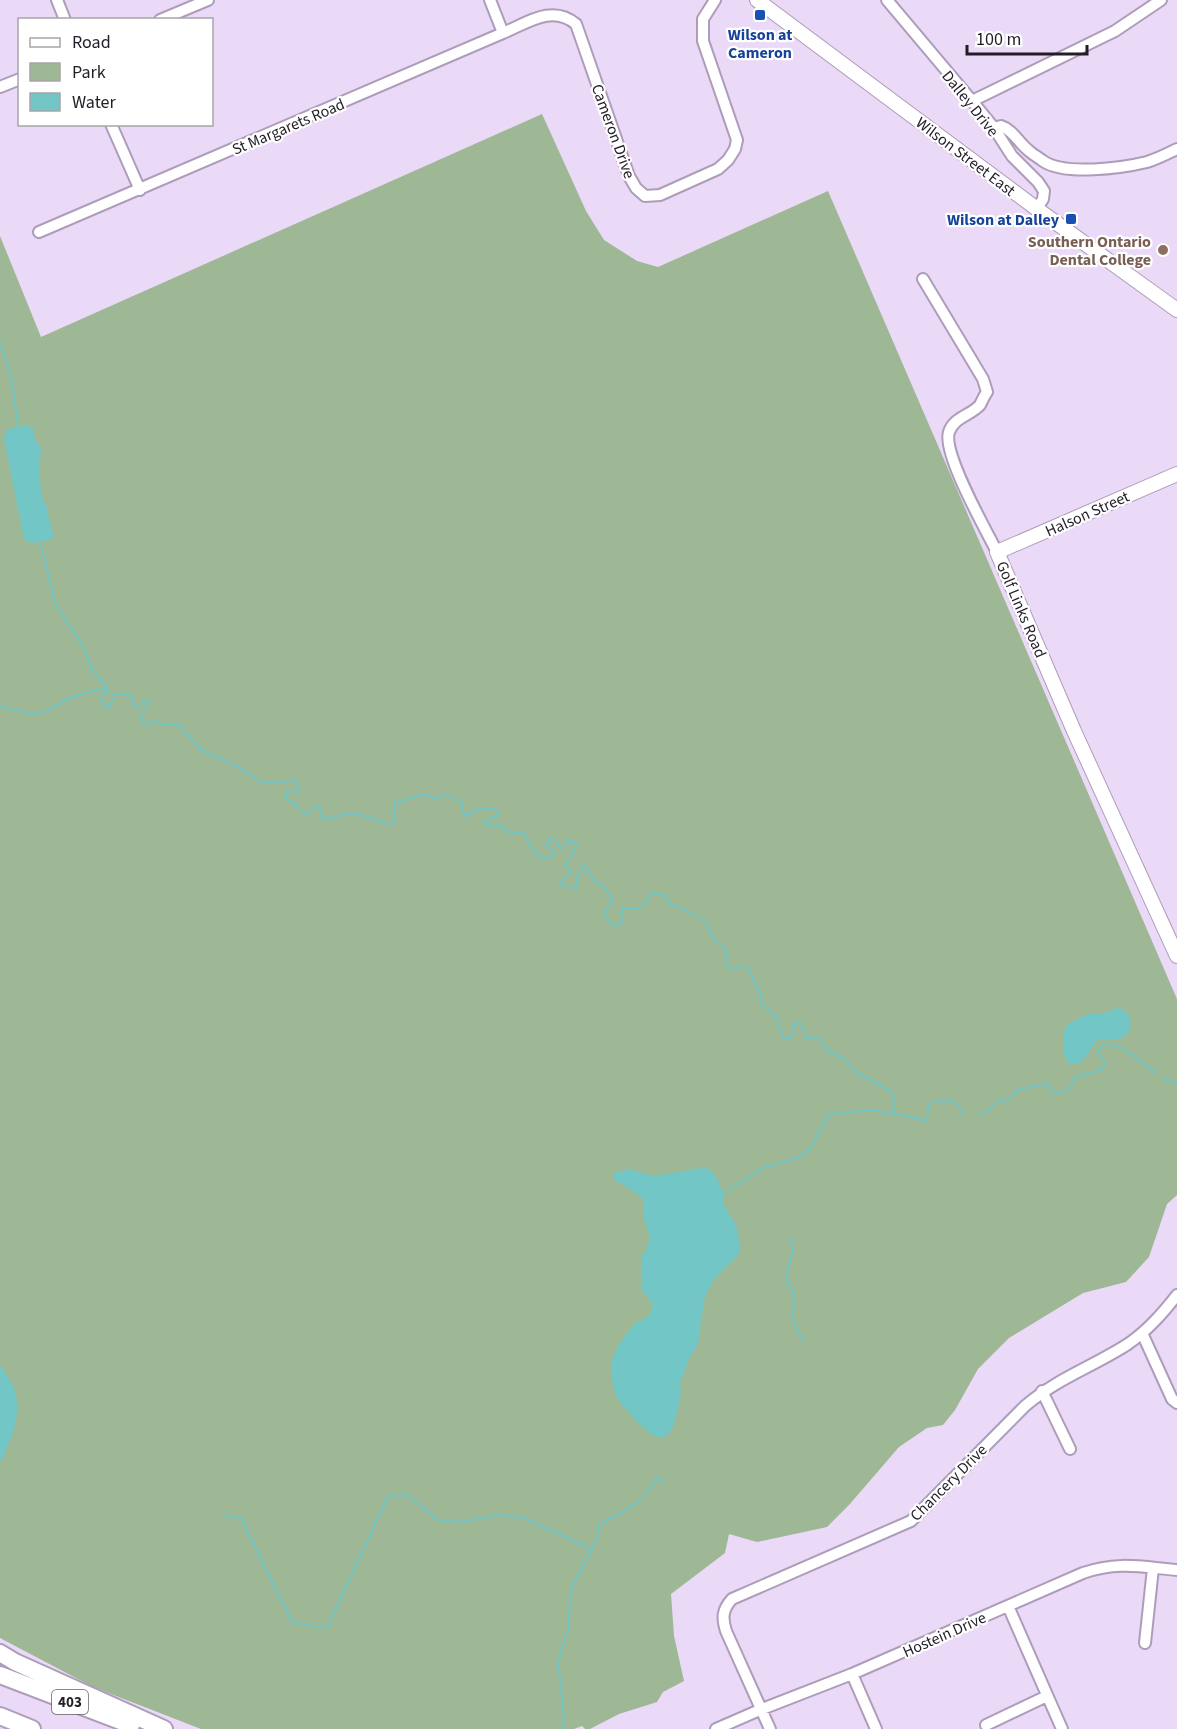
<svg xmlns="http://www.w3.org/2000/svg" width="1177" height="1729" font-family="'Source Sans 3',sans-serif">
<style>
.green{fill:#9eb795}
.water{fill:#72c6c6}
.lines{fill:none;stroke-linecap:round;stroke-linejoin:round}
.stream{stroke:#72c6c6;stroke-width:2}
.minor-casing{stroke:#ad9dba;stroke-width:14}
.major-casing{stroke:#ad9dba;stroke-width:16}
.highway-casing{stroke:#ad9dba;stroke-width:20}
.minor{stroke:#fff;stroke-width:10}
.major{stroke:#fff;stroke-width:14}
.highway{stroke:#fff;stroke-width:16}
.transit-dot{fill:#1a4fb4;stroke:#fff;stroke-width:2}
.education-dot{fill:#8d6e63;stroke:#fff;stroke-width:2}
.labels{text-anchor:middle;stroke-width:4.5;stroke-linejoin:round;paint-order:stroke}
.shield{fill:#fff;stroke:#656168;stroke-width:1.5}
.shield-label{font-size:15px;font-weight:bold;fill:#231d27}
.transit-label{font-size:16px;font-weight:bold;fill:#164399;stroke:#fff}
.street-label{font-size:16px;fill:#231d27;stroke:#fff}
.education-label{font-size:16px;font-weight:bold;fill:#785e54;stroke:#fff;text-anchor:end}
</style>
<rect width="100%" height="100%" fill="#ead9f7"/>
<!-- green -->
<path class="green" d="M542,114L586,211L604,240L637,261L658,267L828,191L1177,999V1195L1167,1204L1149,1257L1126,1282L1083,1293L1009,1338L978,1369L955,1410L943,1425L927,1428L899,1447L849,1505L827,1527L757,1542L729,1534L725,1553L671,1594L674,1636L684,1681L663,1692L657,1702L619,1714L590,1729H585L582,1726L574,1729H201L93,1687L0,1638V236L41,337Z"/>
<!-- water -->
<path class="water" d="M26,425L33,429L36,442L41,447L39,476L42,497L46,505L54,539L31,543L24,539L4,439L8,429Z
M1116,1008L1124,1010C1132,1017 1132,1026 1127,1035L1119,1039L1098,1040C1088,1049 1085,1069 1068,1063L1063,1051L1064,1032L1068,1024L1088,1014H1103Z
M702,1168L709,1169L716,1176L723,1193V1203L737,1227L740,1247L739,1254L713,1280L704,1299L698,1344L690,1357L680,1383L681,1391L679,1405L673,1427L667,1436C662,1437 658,1438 653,1435C646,1432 621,1405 617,1398C613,1390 610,1371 612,1362C614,1348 628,1332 636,1322C647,1320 651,1314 653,1304L641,1289L642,1255L647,1249L650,1237L643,1215V1199L627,1187L615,1181L613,1173L629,1169L654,1176Z
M0,1365C4,1372 10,1379 13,1386C24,1413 11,1439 0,1463Z"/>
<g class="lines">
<!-- stream -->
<path class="stream" d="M0,343L11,374L18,426
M40,542L56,605L84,648L91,668L107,687
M107,687L109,691L100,697L106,708H109L115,694H129L132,697V707H138L144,701L148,700L149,704L140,716L144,723L149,724L157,721L164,725L179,724L200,749L242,769L262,783H278L295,780L299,785V792L287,791L285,795L287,799L292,801L305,815L317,805L320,809V817L322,819L354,813L390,824L395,821V803L423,794L438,799L446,794L462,803L464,816L482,808L497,810L498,815L485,821V824L490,826L499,825L503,827L504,831L524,833L531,847L541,859L555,855V852L546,845L549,838H553L560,848L565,847L567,840L575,843L576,847L565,866L571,870L570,873L559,883L563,886L576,888L577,878L582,868L586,866L594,881L603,885L613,899L604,913L611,924H621L623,908L635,909L645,905L649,896L653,893L667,896L668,904L680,907L706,922L714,940L727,950V967L731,969L744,966L748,968L761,995V1003L777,1018L781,1034L785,1039L791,1038L794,1025L800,1022L807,1038L820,1039L827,1050L846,1060L854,1071L892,1092L895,1103L893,1113L927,1121L928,1105C933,1101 947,1099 954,1102C958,1104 961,1111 964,1115
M0,706L31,714L46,711L74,696L107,687
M1163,1078L1177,1084
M979,1114L987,1112L998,1101L1010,1099L1019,1089L1049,1084L1052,1093C1066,1092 1071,1091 1075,1077L1101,1070L1105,1062L1098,1051L1103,1044C1123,1043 1141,1062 1156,1073
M723,1193L765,1167L801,1157L811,1147L829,1114L874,1110L892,1114
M790,1236C797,1252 787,1262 787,1277C787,1286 792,1288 794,1295C795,1300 793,1308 793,1314C792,1323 798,1332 803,1340
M223,1515L241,1518L292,1622L327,1628L388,1496L407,1495L438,1520L461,1522L498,1515L522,1517L592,1549
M563,1729L564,1715L558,1663L568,1628L571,1589L592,1549L599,1534V1524C627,1510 640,1505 658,1477L663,1484"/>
<!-- minor casing -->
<g class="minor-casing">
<path id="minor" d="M57,0L65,20
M887,0L972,101L994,128L1012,156L1038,182L1044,191L1043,199L1037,209
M160,20L208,0
M503,33C527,23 552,4 576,24L629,176L636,188L645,196L660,195L718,169L728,160L735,149L737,140L703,41V19L715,0
M0,87L20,79
M972,101L1115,31L1161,0
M111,124L140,190
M994,128L1001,126C1013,130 1018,142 1028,150C1032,154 1038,157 1043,161C1065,176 1122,168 1147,162C1157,159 1167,154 1177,149
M39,232L503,33L490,0
M923,279L983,379L987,392C984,396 982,401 980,405C970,416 954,417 949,432C942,453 986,530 997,552
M1142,1333L1172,1399L1177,1403
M1042,1391L1070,1449
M1008,1606L1062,1729
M1145,1643L1153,1568
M852,1674L876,1729
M986,1725L1047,1696
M716,1729L762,1709L852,1674L1083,1573C1118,1561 1141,1567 1177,1570
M770,1729L726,1631C722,1618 722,1610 732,1599L911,1521L1025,1406C1056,1379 1094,1366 1128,1344C1148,1330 1162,1314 1177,1295"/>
</g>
<!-- major casing -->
<g class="major-casing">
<path id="major" d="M757,0L1037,209L1177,310
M1177,474L997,552L1074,731L1177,956"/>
</g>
<!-- highway casing -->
<g class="highway-casing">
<path id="highway" d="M0,1653L15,1662L164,1729
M0,1675L131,1725
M0,1716L32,1729"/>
</g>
<!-- minor -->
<use href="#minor" class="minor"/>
<!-- major -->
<use href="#major" class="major"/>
<!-- highway -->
<use href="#highway" class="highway"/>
</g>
<!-- markers -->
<g class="transit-dot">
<rect x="754" y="9" width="12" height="12" rx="3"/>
<rect x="1065" y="213" width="12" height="12" rx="3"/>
</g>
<circle class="education-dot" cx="1163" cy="250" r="6"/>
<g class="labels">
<!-- shield labels -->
<rect class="shield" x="52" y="1690" width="36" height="24" rx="4.5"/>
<g class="shield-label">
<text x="70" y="1707">403</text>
</g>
<!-- transit labels -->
<g class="transit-label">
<text x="760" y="40">Wilson at<tspan x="760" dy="18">Cameron</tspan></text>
<text x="1059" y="225" text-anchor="end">Wilson at Dalley</text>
</g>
<!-- street labels -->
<g class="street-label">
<text transform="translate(971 103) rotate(51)" y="6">Dalley Drive</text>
<text transform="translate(288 126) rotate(-23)" y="6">St Margarets Road</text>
<text transform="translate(614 131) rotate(70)" y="6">Cameron Drive</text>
<text transform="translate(966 156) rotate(37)" y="6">Wilson Street East</text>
<text transform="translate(1087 513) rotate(-24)" y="6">Halson Street</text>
<text transform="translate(1022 609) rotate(67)" y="6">Golf Links Road</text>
<text transform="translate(948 1482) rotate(-45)" y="6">Chancery Drive</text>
<text transform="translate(944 1634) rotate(-24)" y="6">Hostein Drive</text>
</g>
<!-- education labels -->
<g class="education-label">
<text x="1151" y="247">Southern Ontario<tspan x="1151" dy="18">Dental College</tspan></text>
</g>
</g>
<!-- legend -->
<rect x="18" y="18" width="195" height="108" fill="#ffffff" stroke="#a7a5a9" stroke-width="1.5"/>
<rect x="30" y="38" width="30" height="9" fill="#ffffff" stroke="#a7a5a9" stroke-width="1.5"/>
<text x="72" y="48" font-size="18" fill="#231d27">Road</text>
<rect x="30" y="63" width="30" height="18" fill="#9eb795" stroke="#a7a5a9" stroke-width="1.5"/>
<text x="72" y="78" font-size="18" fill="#231d27">Park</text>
<rect x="30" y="93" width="30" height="18" fill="#72c6c6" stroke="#a7a5a9" stroke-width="1.5"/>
<text x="72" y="108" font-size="18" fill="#231d27">Water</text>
<!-- scale -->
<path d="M967 45v9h120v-9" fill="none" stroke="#231d27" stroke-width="3"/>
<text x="976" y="45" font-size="18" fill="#231d27" stroke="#ffffff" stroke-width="4.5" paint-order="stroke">100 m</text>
</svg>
